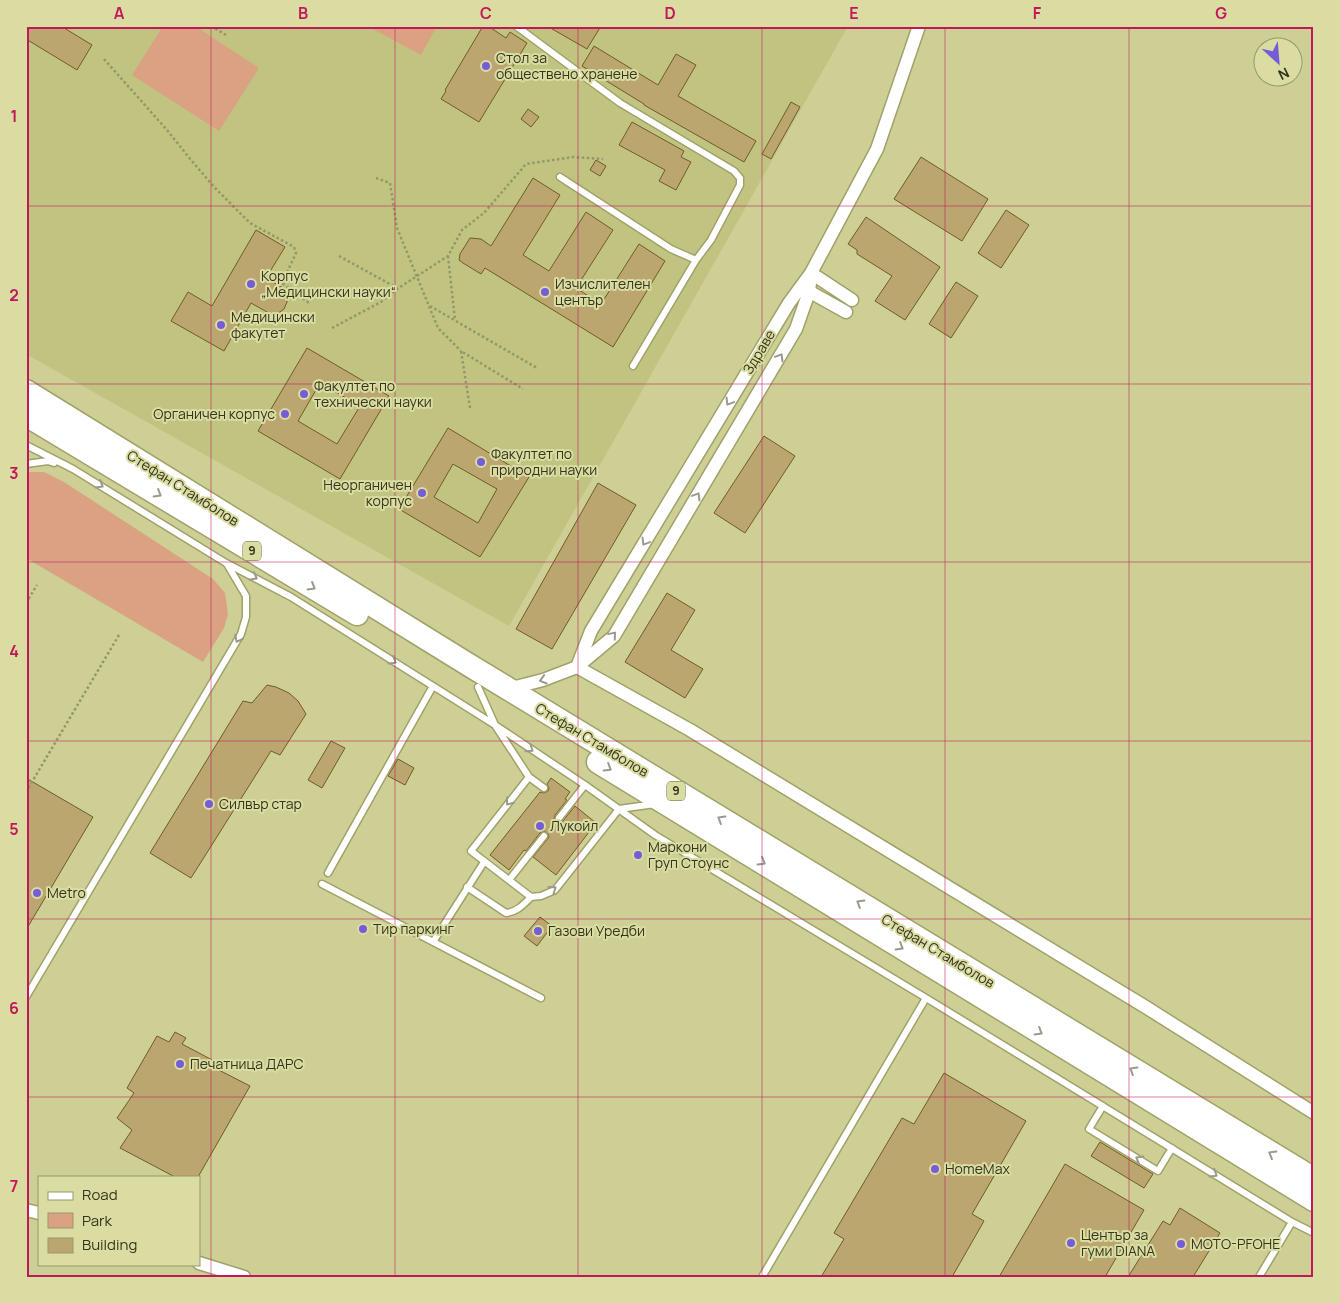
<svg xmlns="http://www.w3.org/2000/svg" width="1340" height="1303" font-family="Manrope,sans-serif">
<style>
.built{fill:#c1c381}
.green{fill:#daa283}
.building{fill:#bba66f;stroke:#705c26;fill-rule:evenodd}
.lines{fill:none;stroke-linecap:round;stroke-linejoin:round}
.lane-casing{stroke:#a1a269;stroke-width:9}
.street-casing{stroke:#a1a269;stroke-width:15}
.highway-casing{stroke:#a1a269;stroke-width:25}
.path{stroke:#959769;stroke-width:2.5;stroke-dasharray:2.5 2.5;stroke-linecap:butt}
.lane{stroke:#fff;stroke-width:6}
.street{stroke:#fff;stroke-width:12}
.highway{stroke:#fff;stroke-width:22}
.oneway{stroke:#9a9a8e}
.grid{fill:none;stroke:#c2185b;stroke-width:1;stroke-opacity:0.55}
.poi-dot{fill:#775cd7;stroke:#dadca1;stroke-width:2}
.labels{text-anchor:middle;stroke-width:4;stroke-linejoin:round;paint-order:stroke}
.shield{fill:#dadca1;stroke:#666745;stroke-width:1}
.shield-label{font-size:12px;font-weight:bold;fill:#34351d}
.poi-label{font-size:14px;fill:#34351d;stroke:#dadca1;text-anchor:start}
.street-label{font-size:14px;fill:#34351d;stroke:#dadca1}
.neatline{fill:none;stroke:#c2185b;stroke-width:2}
.grid-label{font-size:16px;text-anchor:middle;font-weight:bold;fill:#c2185b}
</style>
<rect width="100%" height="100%" fill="#cdcf94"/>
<!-- built -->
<path class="built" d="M26,26H848L509,626L26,354Z"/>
<!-- green -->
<path class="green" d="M163,26H195L259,68L219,131L132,75Z
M372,26H437L421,55L371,28Z
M26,472H44L64,482L213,579L225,593L228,614L224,628L203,662L26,558Z"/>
<!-- building -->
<path class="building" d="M26,26H61L92,45L77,70L26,39Z
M483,26H488L506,38L510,32L527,43L479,122L441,99L446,91L445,90Z
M547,26H601L587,49Z
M594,46L658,85L676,54L696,65L678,96L756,141L744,162L644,105V104L582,66Z
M791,102L800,107L771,159L762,154Z
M528,109L539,117L531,127L521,119Z
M632,122L684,151L681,157L691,162L676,190L659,181L665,170L619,145Z
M921,157L988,199L962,241L894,199Z
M596,160L606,166L600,176L590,170Z
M533,178L560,195L523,255L549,271L586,212L613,230L576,288L601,304L639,244L665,261L613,347L485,268L481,274L463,263L459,260L460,254L470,238L481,239L491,246Z
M1006,210L1029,225L1001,268L978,253Z
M866,217L940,267L905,320L875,301L892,276L857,254V250L848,244Z
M256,230L285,247L266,278L288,291L287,302L284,309L274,316L251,303L224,351L171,321L188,292L212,306Z
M956,282L978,296L951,338L929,324Z
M307,348L389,396L340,479L258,431ZM320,383L360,406L337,444L298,421Z
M448,428L529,477L480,557L399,509ZM453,464L497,489L478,523L434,497Z
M764,436L795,456L745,533L714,513Z
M598,483L636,505L552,649L516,629Z
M667,593L695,610L671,650L703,669L685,698L625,662Z
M267,685L276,687L289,693L298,701L306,714L280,755L271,751L191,878L150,853L243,701L252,703Z
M331,741L345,748L322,788L308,780Z
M398,759L414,768L405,785L388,776Z
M26,778L93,817L26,930Z
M551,778L570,792L565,799L567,800L555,815L554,819L556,822L559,823L563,821L575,806L596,823L556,875L533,857L549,837L548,834L544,831L540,833L526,851L524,850L509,870L490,855L540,792L544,793L548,791L549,788L547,784Z
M540,917L552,926L537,946L524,936Z
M175,1032L186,1038L182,1044L216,1062L213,1067L250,1086L198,1177H175L120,1148L132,1130L117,1118L134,1093L127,1088L157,1036L169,1042Z
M944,1073L1026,1121L972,1214L984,1221L952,1277H821L844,1239L834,1233L902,1118L914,1124Z
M1100,1142L1153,1174L1144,1188L1091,1156Z
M1065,1164L1144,1210L1105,1277H999Z
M1180,1208L1220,1233L1193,1277H1128L1163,1221L1170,1225Z"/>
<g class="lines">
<!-- lane casing -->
<g class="lane-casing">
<path id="lane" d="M516,26L620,103L734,171L740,178V185L711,240L696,260L633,366
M560,177L671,249L696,260
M26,445L73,469L226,563L291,597L495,725L585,785L655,835L926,998L1292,1222L1314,1233
M26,464L48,461L54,463
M478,687L495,725L529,777L471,851L531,897L541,896L555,890L619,809L655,804
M529,777L544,788
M559,818L585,785
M328,873L433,686
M509,880L544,836
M322,884L541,998
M467,887L506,913C517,912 523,905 531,897
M433,942L484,862
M26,997L241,634L246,617V596L227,564
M1103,1106L1089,1129L1158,1171L1172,1148
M762,1277L926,998
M1259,1277L1292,1222"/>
</g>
<!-- street casing -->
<g class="street-casing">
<path id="street" d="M811,273L852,300
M803,288L846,312
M577,667L690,730L1144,1006L1314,1113
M577,667L591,631L789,303L811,273L877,149L919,26
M508,689L543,680L577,667L614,636L796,329L809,292L811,273
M26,1210L39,1213
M199,1263L244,1277"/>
</g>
<!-- highway casing -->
<g class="highway-casing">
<path id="highway" d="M26,391L469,665L1314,1179
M26,415L357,614
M598,762L1314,1200"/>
</g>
<!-- path -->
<path class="path" d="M211,26L226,35
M104,59L167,130L191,160L215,188L250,223L294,247L296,253L282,283L309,303
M376,178L390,183L397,228L438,328L461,351
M339,256L397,288
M448,256L455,320
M430,306L537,368
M332,328L381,302L397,289L448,256L462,230L484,213L526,164L573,157L603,159
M470,408L461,351L523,389
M26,603L37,585
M26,792L119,635"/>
<!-- lane -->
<use href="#lane" class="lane"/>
<!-- street -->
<use href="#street" class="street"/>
<!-- highway -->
<use href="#highway" class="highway"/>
</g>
<!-- one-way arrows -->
<defs><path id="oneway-chevron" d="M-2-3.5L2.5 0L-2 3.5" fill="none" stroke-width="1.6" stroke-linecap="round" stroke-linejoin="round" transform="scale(1.25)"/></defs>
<g class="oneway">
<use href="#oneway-chevron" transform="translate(780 357) rotate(-59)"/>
<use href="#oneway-chevron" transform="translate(729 402) rotate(121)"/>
<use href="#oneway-chevron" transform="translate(100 485) rotate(31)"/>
<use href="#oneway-chevron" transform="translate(158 494) rotate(31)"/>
<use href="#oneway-chevron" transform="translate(697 496) rotate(-59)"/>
<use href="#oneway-chevron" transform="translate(645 542) rotate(121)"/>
<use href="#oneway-chevron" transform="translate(254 577) rotate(28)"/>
<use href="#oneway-chevron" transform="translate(312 587) rotate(31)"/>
<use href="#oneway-chevron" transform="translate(613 635) rotate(-50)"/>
<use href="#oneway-chevron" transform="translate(238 639) rotate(118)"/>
<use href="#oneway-chevron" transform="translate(393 661) rotate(32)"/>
<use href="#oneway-chevron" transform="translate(543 680) rotate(163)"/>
<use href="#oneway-chevron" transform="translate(530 749) rotate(34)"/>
<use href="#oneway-chevron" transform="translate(608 768) rotate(32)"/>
<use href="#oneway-chevron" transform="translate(509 802) rotate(128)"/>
<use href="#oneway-chevron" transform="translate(721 819) rotate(-149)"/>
<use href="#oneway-chevron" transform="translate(762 862) rotate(31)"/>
<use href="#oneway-chevron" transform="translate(553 889) rotate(-36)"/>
<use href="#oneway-chevron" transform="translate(860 903) rotate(-149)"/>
<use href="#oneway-chevron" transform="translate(900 947) rotate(31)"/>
<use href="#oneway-chevron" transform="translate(1039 1032) rotate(31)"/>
<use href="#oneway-chevron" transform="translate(1133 1070) rotate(-149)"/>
<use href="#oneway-chevron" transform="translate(1272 1154) rotate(-149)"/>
<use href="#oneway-chevron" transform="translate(1139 1159) rotate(-149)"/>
<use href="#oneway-chevron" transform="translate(1214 1174) rotate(32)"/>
</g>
<!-- grid -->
<path class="grid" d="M211,26V1277M395,26V1277M578,26V1277M762,26V1277M945,26V1277M1129,26V1277M26,206H1314M26,384H1314M26,562H1314M26,741H1314M26,919H1314M26,1097H1314"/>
<!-- markers -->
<g class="poi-dot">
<circle cx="486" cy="66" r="5"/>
<circle cx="251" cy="284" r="5"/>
<circle cx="545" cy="292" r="5"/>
<circle cx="221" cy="325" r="5"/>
<circle cx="304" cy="394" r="5"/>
<circle cx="285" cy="414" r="5"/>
<circle cx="481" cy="462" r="5"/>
<circle cx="422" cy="493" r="5"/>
<circle cx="209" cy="804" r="5"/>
<circle cx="540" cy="826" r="5"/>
<circle cx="638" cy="855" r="5"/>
<circle cx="37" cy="893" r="5"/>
<circle cx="363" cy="929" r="5"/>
<circle cx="538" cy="931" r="5"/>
<circle cx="180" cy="1064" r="5"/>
<circle cx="935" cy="1169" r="5"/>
<circle cx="1071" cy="1243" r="5"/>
<circle cx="1181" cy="1244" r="5"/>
</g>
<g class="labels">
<!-- shield labels -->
<g class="shield">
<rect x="243" y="541.5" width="18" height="19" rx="4"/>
<rect x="667" y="781.5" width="18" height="19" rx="4"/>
</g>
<g class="shield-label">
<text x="252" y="555">9</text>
<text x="676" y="795">9</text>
</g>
<!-- poi labels -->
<g class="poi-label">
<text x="496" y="63">Стол за<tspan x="496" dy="16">обществено хранене</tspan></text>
<text x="261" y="281">Корпус<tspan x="261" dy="16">„Медицински науки“</tspan></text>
<text x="555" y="289">Изчислителен<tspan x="555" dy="16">център</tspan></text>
<text x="231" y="322">Медицински<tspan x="231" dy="16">факутет</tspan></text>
<text x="314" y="391">Факултет по<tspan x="314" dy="16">технически науки</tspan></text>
<text x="275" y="419" text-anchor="end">Органичен корпус</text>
<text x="491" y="459">Факултет по<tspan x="491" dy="16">природни науки</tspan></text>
<text x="412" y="490" text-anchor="end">Неорганичен<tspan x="412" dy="16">корпус</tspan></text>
<text x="219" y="809">Силвър стар</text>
<text x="550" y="831">Лукойл</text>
<text x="648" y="852">Маркони<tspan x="648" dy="16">Груп Стоунс</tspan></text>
<text x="47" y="898">Metro</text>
<text x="373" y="934">Тир паркинг</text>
<text x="548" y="936">Газови Уредби</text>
<text x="190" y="1069">Печатница ДАРС</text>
<text x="945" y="1174">HomeMax</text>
<text x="1081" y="1240">Център за<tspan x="1081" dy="16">гуми DIANA</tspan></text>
<text x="1191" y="1249">MOTO-PFOHE</text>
</g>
<!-- street labels -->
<g class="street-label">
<text transform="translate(759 352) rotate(-59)" y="5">Здраве</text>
<text transform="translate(183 488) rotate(32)" y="5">Стефан Стамболов</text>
<text transform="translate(592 740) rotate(31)" y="5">Стефан Стамболов</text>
<text transform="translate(938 951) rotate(31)" y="5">Стефан Стамболов</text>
</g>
</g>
<!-- border -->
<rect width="1340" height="1303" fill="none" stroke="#dadca1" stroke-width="55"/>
<!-- legend -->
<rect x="38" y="1176" width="162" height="90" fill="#dadca1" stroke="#98996c"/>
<rect x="48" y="1192" width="25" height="8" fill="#ffffff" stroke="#98996c"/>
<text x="82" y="1200" font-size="15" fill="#34351d">Road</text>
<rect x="48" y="1213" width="25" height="15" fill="#daa283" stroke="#98996c"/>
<text x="82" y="1226" font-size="15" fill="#34351d">Park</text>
<rect x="48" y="1238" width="25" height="15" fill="#bba66f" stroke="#98996c"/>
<text x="82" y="1250" font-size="15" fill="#34351d">Building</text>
<!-- north arrow -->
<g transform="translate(1278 62) rotate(154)"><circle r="24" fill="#dadca1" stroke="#98996c"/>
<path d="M0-4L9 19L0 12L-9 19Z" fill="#775cd7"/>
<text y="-8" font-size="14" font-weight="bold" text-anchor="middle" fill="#34351d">N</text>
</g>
<rect x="28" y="28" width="1284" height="1248" class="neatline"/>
<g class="grid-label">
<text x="119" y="19">A</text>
<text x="303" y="19">B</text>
<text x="486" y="19">C</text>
<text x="670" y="19">D</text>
<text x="854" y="19">E</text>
<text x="1037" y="19">F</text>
<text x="1221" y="19">G</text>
<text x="14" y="122">1</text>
<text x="14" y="301">2</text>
<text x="14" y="479">3</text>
<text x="14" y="657">4</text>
<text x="14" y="835">5</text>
<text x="14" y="1014">6</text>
<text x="14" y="1192">7</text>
</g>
</svg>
